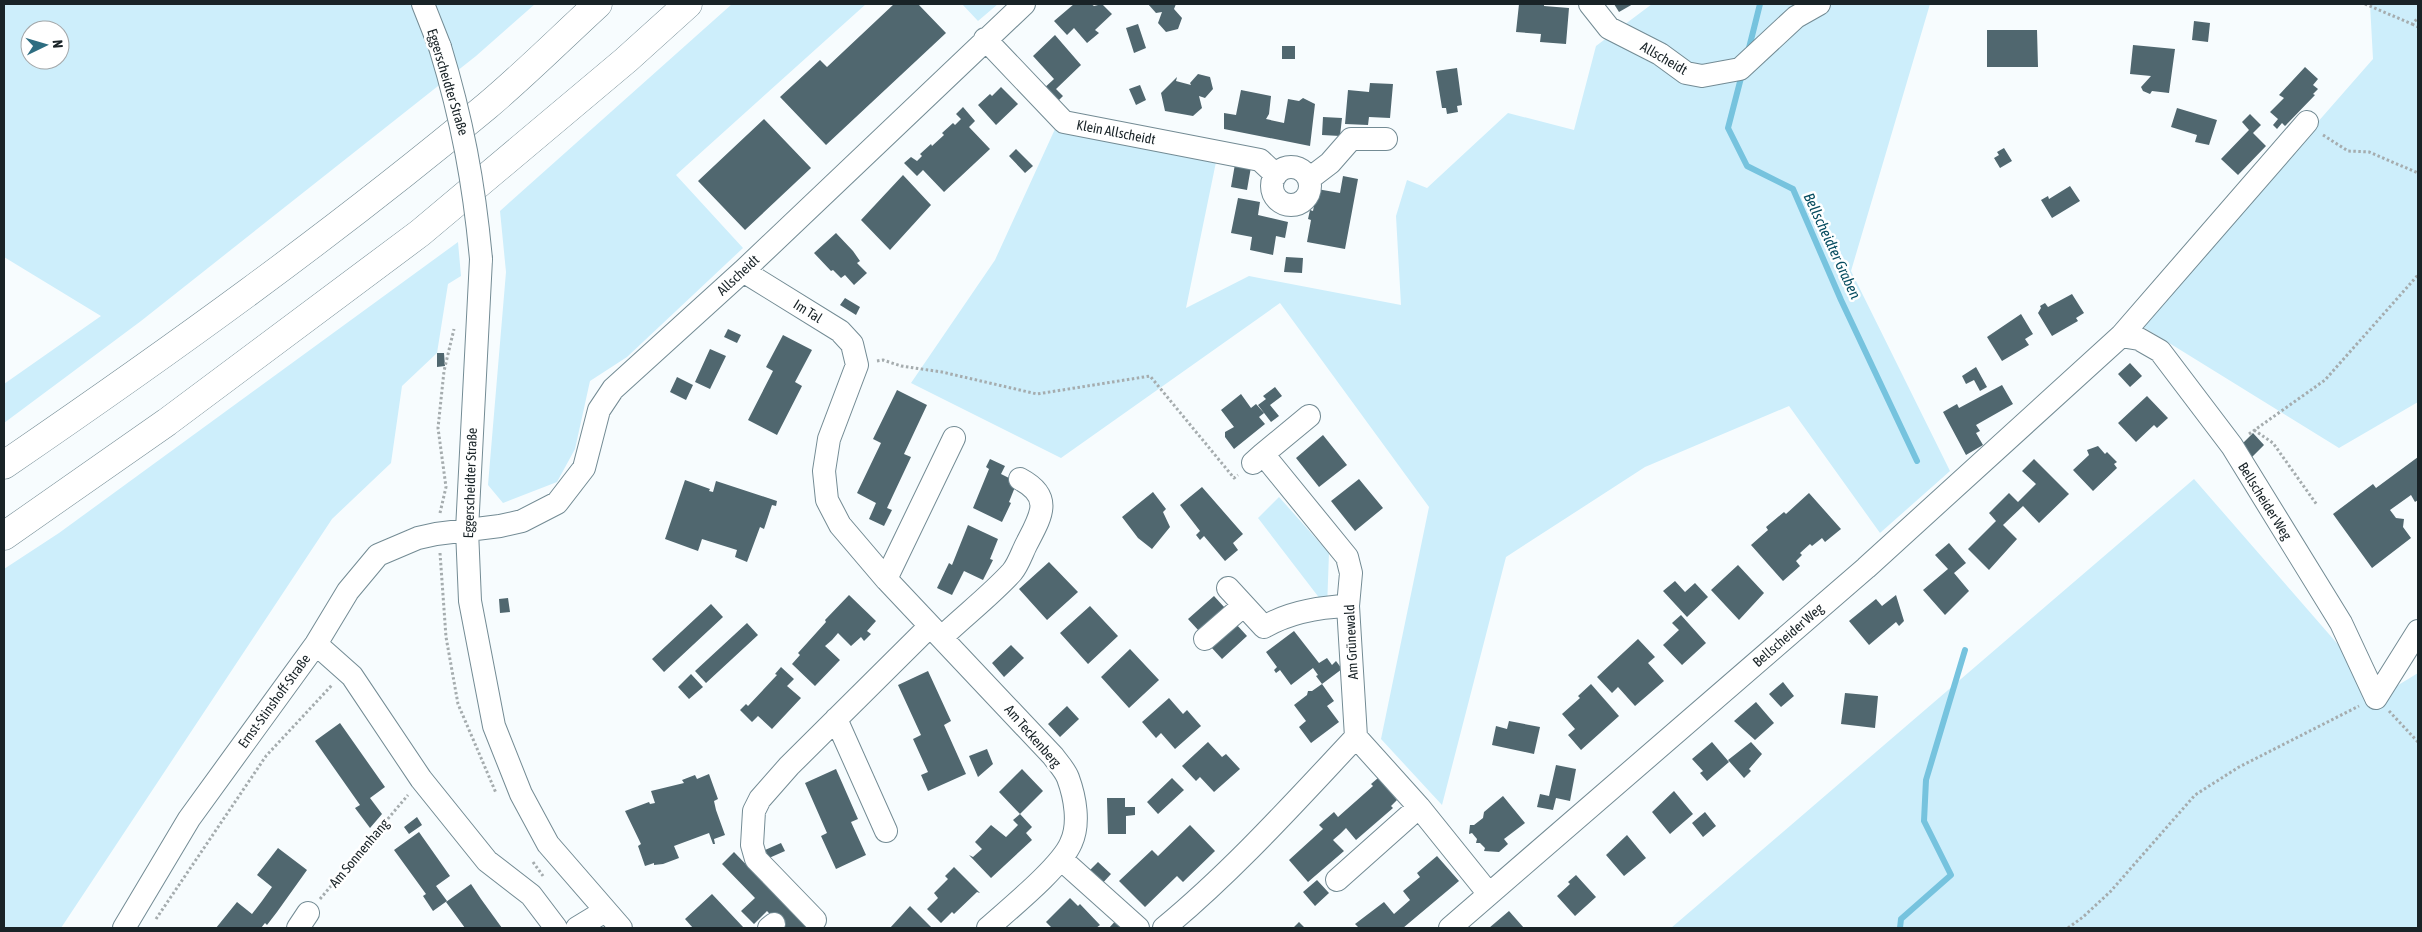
<svg xmlns="http://www.w3.org/2000/svg" width="2422" height="932" font-family="'Asap Condensed',sans-serif">
<style>
.green{fill:#cdeefb;fill-rule:evenodd}
.lines{fill:none;stroke-linecap:round;stroke-linejoin:round}
.stream{stroke:#76c3de;stroke-width:6}
.building{fill:#50676f}
.minor-casing{stroke:#738b94;stroke-width:24}
.highway-casing{stroke:#738b94;stroke-width:29}
.path{stroke:#a5acae;stroke-width:3;stroke-dasharray:2.5 2.5;stroke-linecap:butt}
.minor{stroke:#fff;stroke-width:22}
.highway{stroke:#fff;stroke-width:28}
.minor-bridge-casing{stroke:#738b94;stroke-width:24;stroke-linecap:butt}
.minor-bridge{stroke:#fff;stroke-width:22}
.labels{text-anchor:middle;stroke-width:5;stroke-linejoin:round;paint-order:stroke}
.street-label{font-size:14px;fill:#192327;stroke:#fff}
.water-label{font-size:15px;font-style:italic;fill:#074d60;stroke:#fff}
</style>
<rect width="100%" height="100%" fill="#f7fcfe"/>
<!-- green -->
<path class="green" d="M4,4H535L476,56L141,321L4,423V384L101,316L4,257ZM30,30H60V60H30Z
M732,4H866L676,175L743,248L627,357L590,381L575,449L557,482L503,503L488,485L506,272L500,211Z
M962,4H998L978,21Z
M1652,4H1930L1851,271L1950,471L1880,533L1789,406L1645,467L1506,557L1442,805L1381,739L1429,507L1280,303L1061,458L911,383L995,260L1055,129L1216,162L1186,308L1249,276L1401,305L1396,216L1407,180L1427,188L1508,113L1574,130L1596,46Z
M2370,4H2418V402L2339,448L2140,325L2373,59Z
M458,242L461,276L448,284L437,353L402,386L391,463L332,519L61,928H4V569L59,533Z
M2194,479L2382,695L2418,673V928H1671Z
M1279,497L1329,553L1327,608L1258,518Z"/>
<g class="lines">
<!-- stream -->
<path class="stream" d="M1748,52L1760,4
M1742,74L1728,128L1747,166L1793,189L1841,300L1917,461
M1900,928L1901,919L1951,875L1924,821L1926,780L1965,650"/>
</g>
<!-- building -->
<path class="building" d="M894,4H918L946,33L826,145L780,97L820,60L827,67Z
M1074,4H1091L1094,6L1102,4L1112,14L1095,30L1099,33L1087,43L1074,28L1067,35L1054,21Z
M1148,4H1176L1174,9L1182,18L1178,29L1166,32L1158,23L1162,12L1156,13Z
M1519,4H1544V6L1569,8L1566,44L1540,42L1541,34L1516,32Z
M1614,4H1633L1619,12Z
M2194,21L2210,23L2208,42L2192,40Z
M1138,24L1146,48L1134,53L1126,28Z
M1987,30H2037L2038,67H1987Z
M1055,35L1081,65L1056,89L1063,96L1055,104L1042,90L1054,79L1033,56Z
M2133,45L2175,49L2169,93L2152,91L2150,94L2143,91L2141,87L2151,76L2130,74Z
M1282,46H1295V59H1282Z
M2305,67L2318,79L2313,85L2318,89L2313,94L2315,95L2285,126L2282,123L2277,129L2273,125L2278,119L2270,112L2284,98L2279,95Z
M1457,68L1462,105L1457,106L1458,112L1447,114L1446,108H1442L1436,71Z
M1198,74L1210,77L1213,89L1205,98L1199,96L1202,108L1193,116L1165,111L1161,93L1177,77L1176,81L1191,85L1190,83Z
M1370,83L1393,84L1390,118L1369,117L1368,125L1345,124L1348,90L1369,92Z
M1140,85L1146,100L1136,105L1129,89Z
M1001,87L1018,104L996,125L978,105L990,94L992,96Z
M1241,90L1271,96L1269,114L1266,119L1284,123L1288,99L1299,101L1303,98L1315,104L1310,146L1224,129V113L1236,115Z
M963,107L975,121L969,127L990,149L944,192L923,170L917,176L904,163L911,157L917,161L922,156L920,154L931,144L932,146L944,135L942,133L953,123L955,125L961,119L956,114Z
M2177,108L2217,120L2209,145L2195,142L2197,135L2171,127Z
M2250,114L2261,125L2253,133L2266,146L2238,175L2221,159L2249,130L2242,122Z
M1323,117L1342,118L1340,136L1322,135Z
M764,119L811,168L745,230L698,181Z
M2004,148L2012,161L2000,168L1994,158L1999,155L1997,152Z
M1016,149L1033,166L1025,173L1009,156Z
M1235,164L1251,167L1247,190L1231,187Z
M903,175L931,205L890,250L861,220Z
M1343,176L1358,179L1345,249L1307,242L1311,220L1308,219L1310,210L1313,211L1317,189L1340,193Z
M2070,186L2080,201L2052,218L2041,200L2048,196L2049,199Z
M1238,198L1260,202L1258,215L1288,222L1285,238L1276,236L1273,255L1250,250L1252,237L1231,233Z
M836,233L853,251L860,261L857,263L867,273L854,285L845,275L841,278L833,270L831,271L814,253Z
M1286,257L1303,258L1302,273L1284,272Z
M2072,294L2084,313L2076,318L2078,321L2052,336L2038,313L2041,308L2040,306L2045,303L2048,307Z
M845,298L860,307L856,315L840,305Z
M2021,314L2033,334L2025,339L2029,345L2002,361L1987,337Z
M728,329L741,335L737,343L724,337Z
M783,335L812,350L795,382L802,386L777,435L748,420L773,371L766,367Z
M710,349L726,356L710,389L695,382Z
M437,353H444L445,366L437,367Z
M2130,363L2142,376L2130,387L2118,374Z
M1976,367L1987,387L1980,391L1974,380L1966,384L1962,376Z
M677,377L693,385L686,400L670,392Z
M2002,385L2013,404L1976,425L1980,431L1976,433L1983,445L1966,455L1943,412L1957,404L1959,408Z
M1275,387L1282,396L1270,405L1279,416L1271,422L1258,405L1266,399L1263,396Z
M897,390L927,405L904,454L911,457L887,508L892,510L884,526L869,519L876,503L857,493L881,443L873,439Z
M1241,394L1251,408L1256,404L1264,413L1259,417L1265,424L1234,449L1225,437V432L1234,427L1221,410Z
M2147,396L2168,418L2157,428L2154,425L2136,442L2118,423Z
M2253,433L2264,445L2251,458L2240,446Z
M1323,435L1347,465L1319,487L1296,458Z
M2098,446L2105,454L2107,452L2117,462L2114,464L2117,468L2093,491L2073,470L2089,455L2087,450Z
M2418,457V500L2415,502L2411,495L2390,510L2396,518L2404,519L2403,527L2411,538L2372,568L2333,514L2373,484L2376,488Z
M990,459L1005,466L1001,474L1017,482L1009,502L1011,503L1002,522L973,508L989,469L986,467Z
M2034,459L2069,494L2039,523L2023,506L2003,525L2017,539L1989,570L1968,549L1996,521L1989,513L2009,493L2018,502L2036,484L2022,471Z
M1359,479L1383,508L1355,531L1331,501Z
M685,480L710,489L709,491L713,492L716,481L777,501L776,506L772,505L764,529L760,527L747,562L735,557L737,550L702,539L698,551L665,539Z
M1202,487L1243,534L1233,543L1238,550L1225,561L1204,536L1200,540L1196,535L1200,531L1180,505Z
M1153,492L1166,509L1163,512L1170,527L1152,549L1138,538L1122,517Z
M1809,493L1841,529L1825,542L1822,538L1812,546L1810,544L1800,553L1802,555L1796,561L1800,566L1783,581L1751,545L1768,530L1766,527L1784,512L1786,514Z
M968,525L998,539L990,559L993,560L983,580L964,571L952,595L937,588L949,563L952,565Z
M1949,543L1966,563L1954,573L1969,591L1945,615L1923,590L1948,569L1935,555Z
M1049,562L1078,592L1047,620L1019,589Z
M1738,565L1764,593L1739,620L1711,590Z
M1675,581L1685,592L1695,583L1708,597L1687,617L1663,591Z
M849,595L876,621L867,631L871,634L864,641L861,637L851,646L838,633L832,640L825,646L840,660L815,686L792,664L800,655L798,653L826,622L825,620Z
M1896,595L1904,621L1899,626L1896,622L1869,645L1849,621L1876,599L1882,606Z
M1214,596L1225,608L1199,631L1188,619Z
M508,598L510,612L500,613L499,599Z
M711,604L723,617L664,672L652,659Z
M1090,606L1118,636L1088,664L1060,633Z
M1681,615L1706,643L1682,665L1663,645L1679,630L1672,623Z
M747,623L758,635L706,683L695,671Z
M1236,624L1247,636L1222,659L1211,647Z
M1294,631L1319,663L1327,658L1332,665L1336,661L1342,669L1322,684L1334,701L1327,706L1339,722L1311,743L1299,727L1306,721L1294,705L1307,695L1308,691H1312L1322,684L1316,676L1318,675L1313,668L1291,685L1280,670L1276,673L1274,670L1277,667L1266,652Z
M1638,639L1655,657L1648,663L1664,681L1635,706L1618,687L1612,693L1597,677Z
M1011,645L1024,658L1004,677L992,663Z
M1130,649L1159,680L1129,708L1101,677Z
M781,667L794,679L787,686L801,698L772,729L758,716L752,722L740,710L746,704L748,706L777,675L775,674Z
M928,671L951,721L944,725L966,774L928,791L921,775L928,772L913,739L921,735L898,685Z
M691,674L703,687L689,699L678,687Z
M1783,682L1794,696L1781,707L1769,694Z
M1591,684L1619,716L1581,750L1568,735L1575,729L1562,714L1580,698L1578,696Z
M1845,693L1878,696L1875,728L1841,724Z
M1169,698L1183,714L1187,710L1201,726L1175,749L1161,733L1156,738L1142,722Z
M1756,702L1774,723L1755,740L1734,721Z
M1067,706L1079,719L1060,737L1048,724Z
M1509,721L1540,727L1534,754L1492,745L1496,726L1507,729Z
M340,723L385,787L370,798L382,814L370,828L355,808L360,805L315,741Z
M1208,742L1222,757L1226,754L1240,769L1214,792L1200,777L1196,781L1182,766Z
M1712,742L1729,762L1707,781L1700,773L1703,771L1692,759Z
M1751,742L1762,754L1749,769L1751,771L1744,778L1728,760Z
M987,749L993,764L978,777L969,756Z
M1556,765L1576,769L1570,801L1556,798L1553,810L1537,807L1540,794L1549,796Z
M836,769L858,819L851,822L866,855L836,869L821,836L827,833L805,783Z
M1022,769L1043,791L1020,814L999,792Z
M709,774L718,799L714,801L716,810L725,835L714,839L715,844H713L709,833L674,846L679,858L663,864L654,865V863L645,866L638,846L641,844L625,811L649,802L650,804L655,803L651,791L684,783L682,780L695,775L697,779Z
M1172,778L1184,790L1158,814L1147,802Z
M1378,778L1397,800L1391,806L1393,808L1356,840L1346,828L1340,834L1333,840L1344,851L1308,882L1289,860L1323,829L1319,825L1334,812L1338,817L1373,786L1371,784Z
M1674,791L1693,814L1670,834L1652,812Z
M1503,796L1525,823L1504,839L1508,844L1499,852L1484,851L1485,848L1480,843H1476L1477,839L1472,833L1469,834L1470,825H1474L1483,818L1484,812Z
M1107,798H1125V807H1135V815L1126,816V834H1108Z
M1705,812L1716,826L1703,837L1692,823Z
M1020,814L1032,827L1026,833L1032,840L991,878L969,855L973,857L982,849L975,842L991,825L1006,837L1018,825L1013,820Z
M417,817L422,825L409,834L404,827Z
M1190,825L1215,851L1183,882L1177,876L1145,907L1119,881L1152,850L1158,856Z
M419,832L450,876L436,886L447,901L433,911L423,896L426,894L394,850Z
M1627,835L1646,858L1624,876L1606,855Z
M781,843L785,851L769,858L765,850Z
M278,848L307,870L277,912L267,925L265,923L261,928H216L237,902L252,914L262,901L272,887L257,875Z
M734,852L807,928H779L781,926L767,911L754,924L741,911L755,898L722,864Z
M1437,856L1459,881L1403,928H1359L1355,924L1384,902L1394,914L1410,900L1403,891L1420,877L1417,873Z
M1098,862L1111,874L1099,887L1085,875Z
M954,867L980,893L977,892L954,914L952,912L941,923L927,909L938,898L934,893L948,879L945,876Z
M1576,875L1596,897L1575,916L1557,896L1570,884L1568,882Z
M1317,880L1329,893L1315,906L1303,892Z
M471,884L481,899L502,928H465L457,917L446,902Z
M712,894L744,928H693L685,919Z
M1070,898L1078,906L1080,904L1100,925L1096,928H1052L1046,922Z
M910,906L932,928H890Z
M1509,911L1524,928H1489Z
M1118,918L1129,928H1109Z
M1299,922L1305,928H1293Z"/>
<g class="lines">
<!-- minor casing -->
<g class="minor-casing">
<path id="minor" d="M423,4L440,47
M1590,4L1609,28L1660,54L1686,73L1702,76L1740,69L1796,17L1819,4
M985,39L1064,122L1260,160L1276,175
M1272 186a19 19 0 1 1 38 0a19 19 0 1 1-38 0Z
M1309,179L1330,163L1351,139H1386
M481,259L467,530L470,601L494,726L521,794L548,844L621,928
M743,271L840,331L852,344L857,365L829,439L824,471L827,500L840,525L886,579L1053,756C1058,763 1065,770 1068,778C1075,797 1080,824 1071,843C1061,867 1009,909 988,928
M2121,336L2139,339L2160,351L2232,446L2341,623L2376,698
M1263,454L1309,416
M1253,463L1263,454L1347,557L1351,573L1348,606L1356,737L1419,807L1489,894
M886,579L954,438
M1228,588L1264,627C1288,613 1320,607 1348,606
M942,637C965,615 991,595 1012,572C1018,565 1022,553 1026,545C1041,516 1054,497 1020,479
M1205,639L1243,606
M316,644L352,676L421,779L487,861L531,895L556,928
M2376,698L2418,631
M836,719L886,831
M1061,859L1138,928
M1337,880L1419,807
M815,920L756,859L752,845L754,811L760,799L789,766L930,626
M124,928L189,819L316,644L348,591L378,555L418,538L436,534L500,526L522,521L557,503L584,468L599,410L613,389L743,271L1024,4
M298,928L308,913
M577,928L605,911
M769,928L774,924
M1164,928C1233,871 1294,803 1356,737
M1450,928L1866,568L2121,336L2307,122"/>
</g>
<!-- highway casing -->
<g class="highway-casing">
<path id="highway" d="M4,465C169,352 332,235 487,106C525,74 561,38 598,4
M4,536L167,422L420,233L626,60L688,4"/>
</g>
<!-- path -->
<path class="path" d="M2365,4L2412,24L2418,18
M2412,24L2418,27
M2323,135L2348,151L2369,152L2418,173
M877,361L883,360L901,366L942,372L1037,394L1150,376L1234,478L1238,475
M2254,430L2273,443L2317,505
M2249,434L2325,380L2418,275
M440,513L446,487L438,428L444,371L454,329
M440,553L446,637L458,704L496,793
M2389,711L2418,742
M533,862L543,876
M320,899L408,795
M156,919L266,756L332,685
M2068,928L2083,917L2110,892L2195,795L2239,767L2359,706"/>
<!-- minor -->
<use href="#minor" class="minor"/>
<!-- highway -->
<use href="#highway" class="highway"/>
<!-- minor-bridge casing -->
<g class="minor-bridge-casing">
<path id="minor-bridge" d="M440,47C462,119 474,183 481,259"/>
</g>
<!-- minor-bridge -->
<use href="#minor-bridge" class="minor-bridge"/>
</g>
<g class="labels">
<!-- street labels -->
<g class="street-label">
<text transform="translate(1664 58) rotate(30)" y="5">Allscheidt</text>
<text transform="translate(448 82) rotate(73)" y="5">Eggerscheidter Straße</text>
<text transform="translate(1116 132) rotate(11)" y="5">Klein Allscheidt</text>
<text transform="translate(738 275) rotate(-43)" y="5">Allscheidt</text>
<text transform="translate(808 311) rotate(32)" y="5">Im Tal</text>
<text transform="translate(470 483) rotate(-88)" y="5">Eggerscheidter Straße</text>
<text transform="translate(2265 501) rotate(58)" y="5">Bellscheider Weg</text>
<text transform="translate(1788 635) rotate(-41)" y="5">Bellscheider Weg</text>
<text transform="translate(1351 642) rotate(-93)" y="5">Am Grünewald</text>
<text transform="translate(274 701) rotate(-54)" y="5">Ernst-Stinshoff-Straße</text>
<text transform="translate(1033 736) rotate(49)" y="5">Am Teckenberg</text>
<text transform="translate(359 853) rotate(-50)" y="5">Am Sonnenhang</text>
</g>
<!-- water labels -->
<g class="water-label">
<text transform="translate(1832 246) rotate(65)" y="5">Bellscheidter Graben</text>
</g>
</g>
<!-- border -->
<rect width="2422" height="932" fill="none" stroke="#192327" stroke-width="10"/>
<!-- north arrow -->
<g transform="translate(45 45) rotate(85)"><circle r="24" fill="#ffffff" stroke="#a3a7a9"/>
<path d="M0-4L9 19L0 12L-9 19Z" fill="#2d6d81"/>
<text y="-8" font-size="14" font-weight="bold" text-anchor="middle" fill="#192327">N</text>
</g>
</svg>
